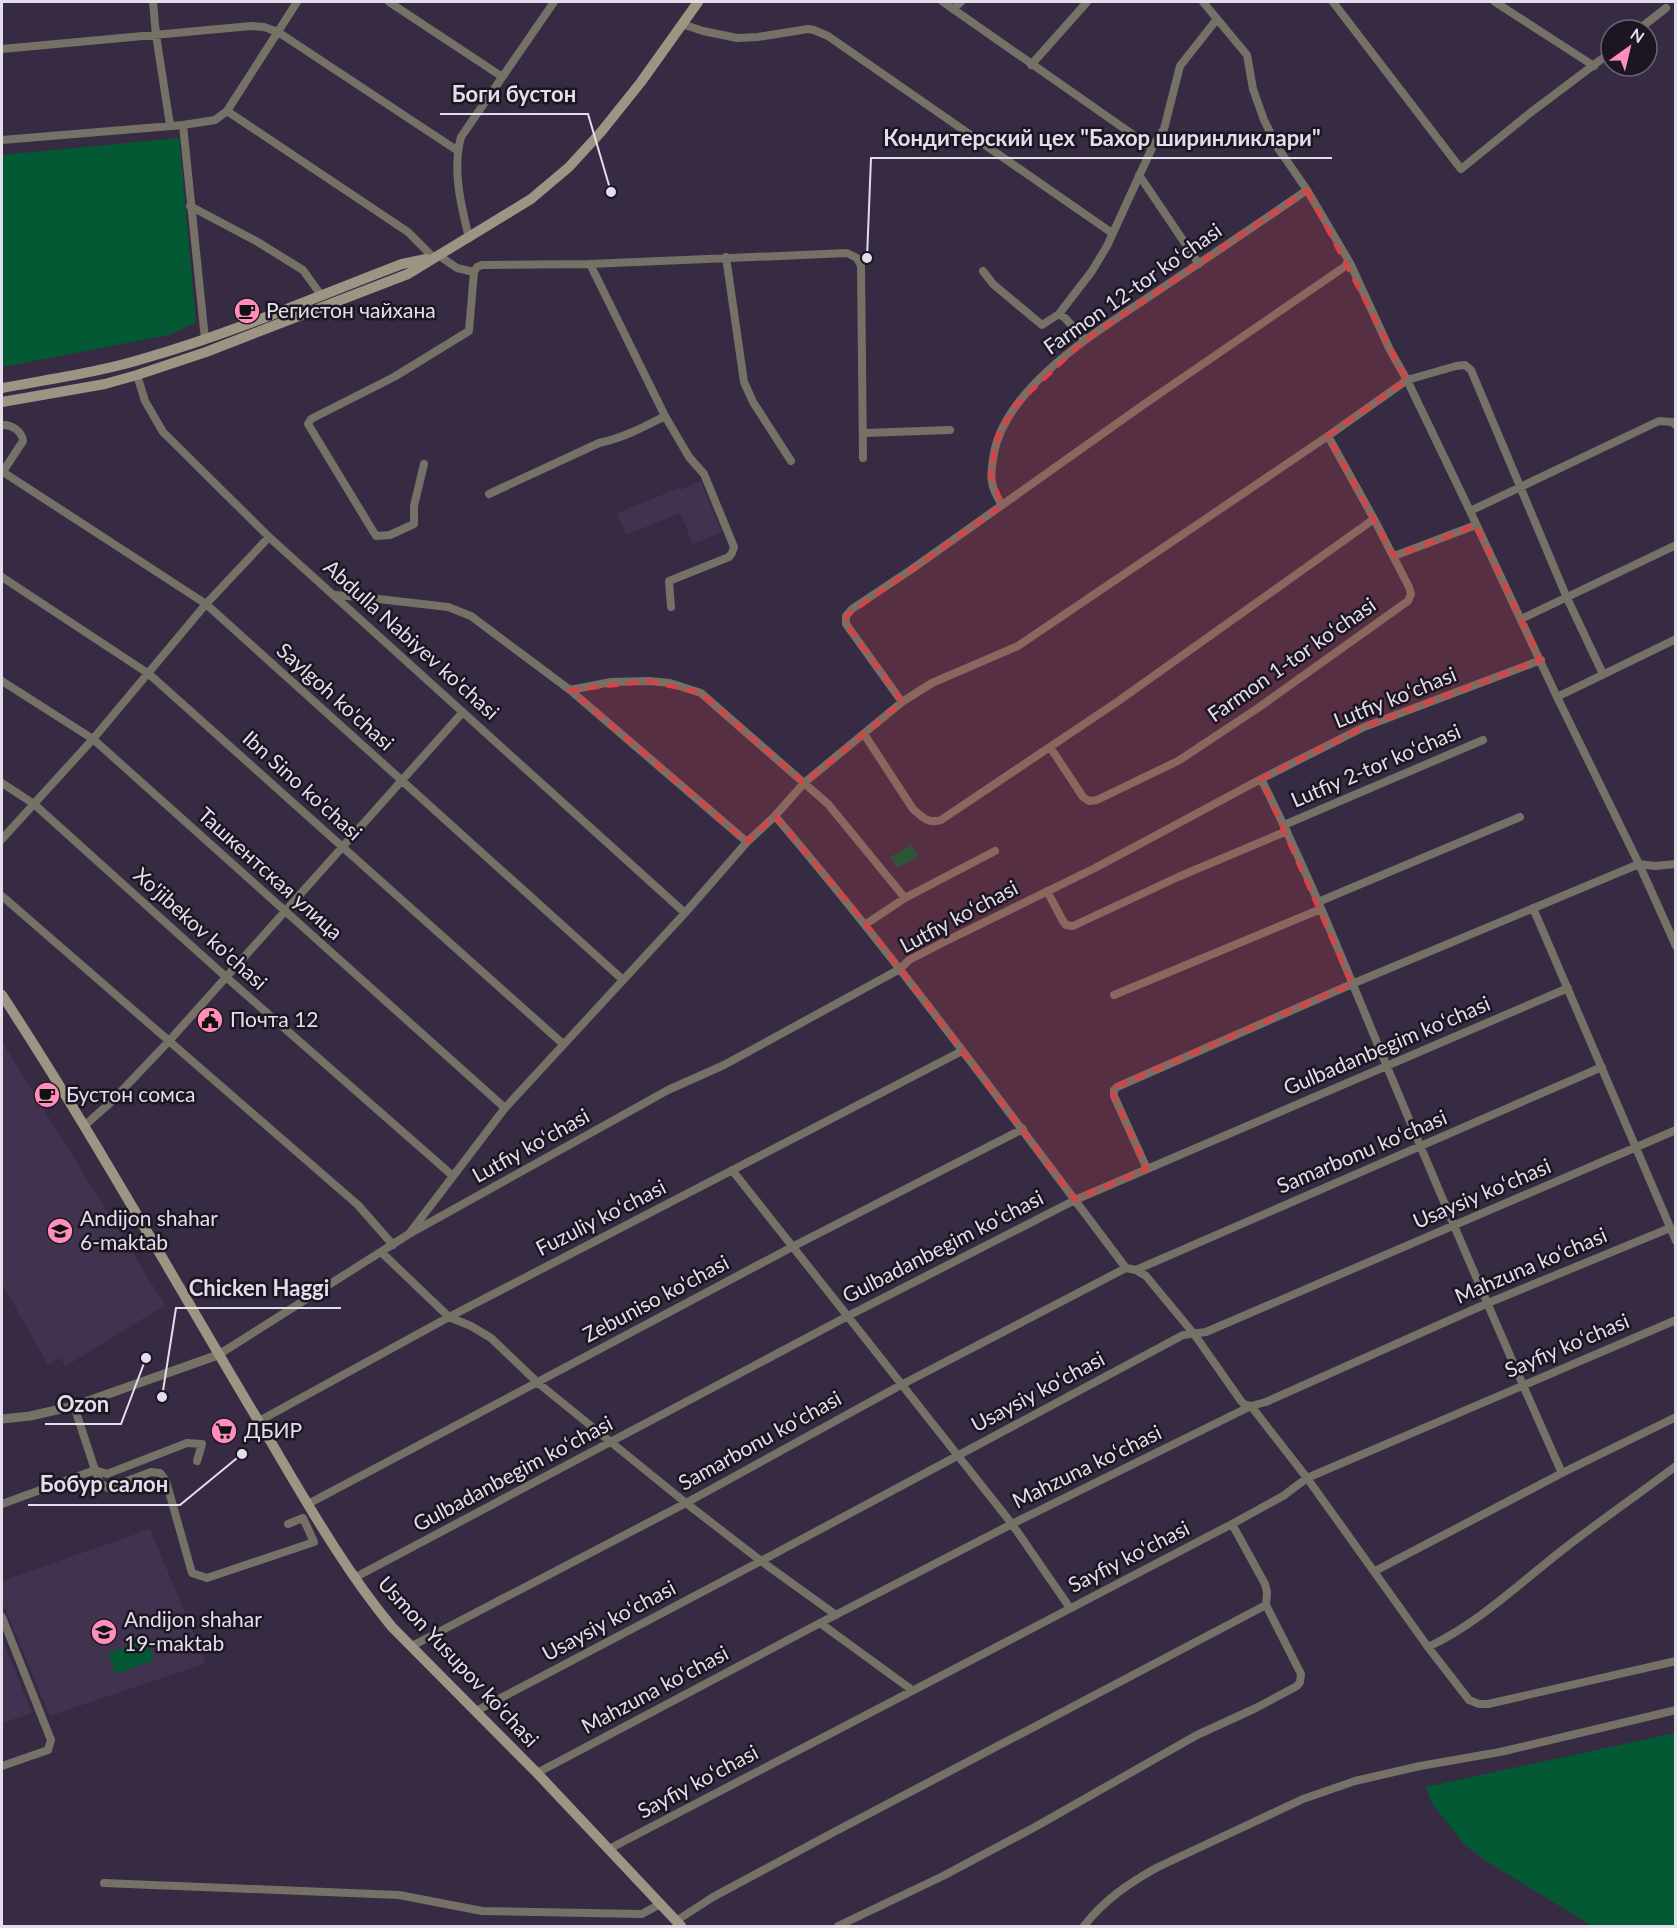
<svg xmlns="http://www.w3.org/2000/svg" width="1677" height="1928" font-family="Lato,sans-serif">
<style>
.built{fill:#413350}
.green{fill:#045935}
.lines{fill:none;stroke-linecap:round;stroke-linejoin:round}
.minor{stroke:#767166;stroke-width:8}
.tertiary{stroke:#767166;stroke-width:9}
.secondary{stroke:#9d9583;stroke-width:10}
.marked{fill:#d84345;fill-opacity:0.2;stroke:#d84345;stroke-width:4.5;stroke-dasharray:12 8;stroke-linejoin:round}
.labels{text-anchor:middle;stroke-width:5;stroke-linejoin:round;paint-order:stroke}
.street-label{font-size:21px;fill:#e4deec;stroke:#1b1621}
.poi-label{font-size:21px;fill:#e4deec;stroke:#1b1621;text-anchor:start}
.leader{fill:none;stroke:#e4deec;stroke-width:2}
.callout-dot{fill:#e4deec;stroke:#1b1621;stroke-width:2}
.callout-label{font-size:22px;text-anchor:middle;font-weight:bold;fill:#e4deec;stroke:#1b1621;stroke-width:5;stroke-linejoin:round;paint-order:stroke}
</style>
<rect width="100%" height="100%" fill="#362b42"/>
<!-- built -->
<path class="built" d="M698,482H701L722,532L693,544L680,513L626,535L617,513L679,488L680,490Z
M2,1042L165,1305L66,1366L60,1358L48,1365L2,1283Z
M150,1529L206,1663L50,1716L2,1601V1581Z
M2,1638L32,1713L2,1723Z"/>
<!-- green -->
<path class="green" d="M179,138L196,322L169,335L2,367V155Z
M912,845L918,857L897,868L890,857Z
M147,1639L154,1660L116,1674L108,1653Z
M1675,1733V1926H1592L1483,1859L1465,1845L1431,1802L1426,1787Z"/>
<g class="lines">
<!-- minor -->
<path class="minor" d="M153,2L156,35L170,125
M389,2L501,76
M943,2L1152,148
M1333,2L1461,169L1530,113L1611,52
M1495,2L1594,66
M953,9L961,2
M682,24L703,31L737,38L758,37L808,29L814,30L828,36L1112,233
M1638,30L1666,8
M2,49L251,26L264,27L278,32L458,151
M1031,65L1087,2
M227,111L408,232L433,257
M183,125L205,339
M2,140L183,125L215,120L227,111L297,2
M1139,175L1199,264
M190,206L256,241L303,270L321,295
M469,238C461,205 452,170 461,137L554,2
M438,255L457,268L474,272
M726,257L744,382L753,402L791,461
M590,264L665,416L689,457L704,474L734,547L732,553L729,557L669,581L671,607
M983,271L993,284L1042,325L1059,314L1092,271L1107,246L1152,148L1164,129L1180,66L1217,19
M1059,314L1065,318L1085,340
M137,375L145,401L163,432L269,537L685,913
M2,425C11,424 22,431 23,441L2,473
M864,433L950,430
M424,464L414,506V524L390,535L376,536L308,424L311,419L394,377L469,331L474,272L477,267L482,265L590,264L847,253L857,258L861,266L863,458
M3,472L206,604L622,979
M489,494L599,443C623,438 644,427 665,416
M1002,505C989,485 990,476 994,453C1008,380 1113,322 1171,282C1216,252 1262,221 1307,190
M1470,511L1659,421L1672,422L1676,425
M1394,556L1476,525
M2,577L149,674L562,1043
M335,595L370,598L448,607L471,616L570,690L747,842
M1521,619L1676,545
M2,681L93,739L505,1108
M570,690L611,682L649,681L670,683L701,693L828,804L905,898
M1557,697L1676,639
M902,702L846,624V616L852,609L912,569L1143,405L1350,263
M864,734L913,809C922,817 928,824 941,820L1117,702L1374,519
M1050,747L1083,797L1089,801L1097,800L1178,761L1258,708L1408,601L1411,594L1409,587L1374,519L1328,436
M1261,779C1307,869 1344,964 1383,1057C1441,1196 1500,1335 1562,1473
M2,783L34,804L226,977L453,1176
M775,816C899,961 1011,1116 1126,1268L1136,1270L1146,1276L1194,1334L1241,1401L1244,1404L1251,1406L1307,1478L1428,1647C1479,1623 1521,1582 1565,1548C1601,1520 1639,1494 1676,1466
M1284,825L1483,740
M2,839L93,739L206,604L269,537
M1639,864L1676,946
M1639,864L1655,866L1676,864
M1047,891L1063,921L1066,925L1073,926L1178,877L1287,831
M2,896L358,1205L393,1245
M1318,902L1520,817
M1533,908L1676,1241
M866,924L905,898L995,851
M1114,995L1321,909
M84,1126L110,1103L169,1041L463,712
M1147,1169L1114,1096V1090L1117,1087L1352,984L1639,864L1557,697L1470,511L1407,380L1390,350L1350,263L1307,190L1278,148L1264,120L1253,89L1247,55L1203,2
M732,1170L1012,1524L1070,1608
M409,1234L505,1108L685,913L747,842L775,816L804,783L902,702L932,683L1018,646L1328,436L1407,380L1456,366L1465,365L1471,370L1567,598L1603,674
M381,1252L449,1317L471,1326L491,1338L538,1383L686,1503L761,1561L836,1615
M1136,1270L1602,1067
M218,1355L409,1234L668,1090L724,1065L900,969L909,960L944,942L1095,868L1261,779L1364,727L1541,660
M74,1406L95,1470L107,1474L187,1443L202,1444L197,1461
M259,1421L449,1317L962,1051
M2,1504L95,1470L100,1483L108,1488L151,1472L160,1473L166,1481L192,1573L207,1578L314,1542L303,1518L288,1524
M308,1504L792,1247L1023,1129
M1375,1571L1562,1473L1676,1417
M354,1578L848,1316L1075,1200L1568,988
M2,1617L51,1740L48,1750L2,1766
M820,1623L912,1690
M412,1646L686,1503L901,1385L1126,1268
M1428,1647L1469,1700L1479,1704H1488L1676,1661
M476,1711L761,1561L1183,1335L1206,1332L1676,1130
M537,1773L820,1623L1012,1524L1251,1406L1266,1402L1488,1303L1670,1228
M609,1849L1232,1524L1283,1496L1307,1478L1676,1320
M104,1883L399,1895L482,1911L642,1914L660,1904
M676,1921L713,1897L836,1831L1266,1605
M838,1926L943,1876L1035,1827L1197,1735L1256,1708L1297,1686L1300,1682L1301,1674L1266,1605L1267,1592L1265,1584L1232,1524
M1084,1926C1104,1900 1129,1883 1158,1867L1303,1799L1355,1781L1420,1766L1500,1752L1676,1710"/>
<!-- tertiary -->
<path class="tertiary" d="M2,1419L30,1416L74,1406L218,1355"/>
<!-- secondary -->
<path class="secondary" d="M2,388C51,379 101,372 149,357C235,332 318,296 402,264L426,259
M2,402L105,384L137,375L206,352L408,274L531,199L569,167L601,132L641,82L698,2
M2,995C93,1134 174,1280 259,1422C301,1492 340,1564 392,1627L537,1773L681,1926"/>
</g>
<!-- marked area -->
<path class="marked" d="M1307,190L1407,380L1328,436L1394,556L1476,525L1541,660L1364,727L1261,779L1352,984L1111,1089L1147,1169L1075,1200L866,924L775,816L747,842L570,690L649,681L701,693L804,783L902,702L846,624V616L1002,505L990,473L997,437L1015,406L1085,340Z"/>
<!-- icons -->
<defs>
<g id="cafe-disc" transform="scale(1.35)"><circle r="9.5" fill="#ff8ebb" stroke="#1b1621"/><path d="M-5.5-4.5H6V0H3Q3 3.5 0 3.5H-2.5Q-5.5 3.5-5.5 0ZM3-3.2v2h1.7v-2ZM-6 4.5H4V6H-6Z" fill="#111"/></g>
<g id="civic-disc" transform="scale(1.35)"><circle r="9.5" fill="#ff8ebb" stroke="#1b1621"/><path d="M-.6-6.5H3V-4.5H.6V-3L4-1V1h2V6H-6V1h2V-1L-.6-3ZM-1.2 2.5V6h2.4V2.5Z" fill="#111"/></g>
<g id="school-disc" transform="scale(1.35)"><circle r="9.5" fill="#ff8ebb" stroke="#1b1621"/><path d="M0-5L7-2L0 1L-7-2ZM-4 1L0 2.5L4 1V4Q0 6-4 4Z" fill="#111"/></g>
<g id="supermarket-disc" transform="scale(1.35)"><circle r="9.5" fill="#ff8ebb" stroke="#1b1621"/><path d="M-6-5.5h2.5l.6 2H6L4.5 2H-2.5L-4.4-4H-6ZM-1.5 3.2a1.3 1.3 0 1 0 .1 0ZM3 3.2a1.3 1.3 0 1 0 .1 0Z" fill="#111"/></g>
</defs>
<g fill-rule="evenodd">
<use href="#cafe-disc" x="247" y="311"/>
<use href="#civic-disc" x="210" y="1020"/>
<use href="#cafe-disc" x="47" y="1095"/>
<use href="#school-disc" x="60" y="1231"/>
<use href="#supermarket-disc" x="224" y="1431"/>
<use href="#school-disc" x="104" y="1632"/>
</g>
<g class="labels">
<!-- street labels -->
<g class="street-label">
<text transform="translate(1133 289) rotate(-35)" y="7">Farmon 12-tor koʻchasi</text>
<text transform="translate(411 640) rotate(42)" y="7">Abdulla Nabiyev ko'chasi</text>
<text transform="translate(1292 660) rotate(-35)" y="7">Farmon 1-tor koʻchasi</text>
<text transform="translate(335 697) rotate(42)" y="7">Saylgoh ko'chasi</text>
<text transform="translate(1395 698) rotate(-22)" y="7">Lutfiy koʻchasi</text>
<text transform="translate(1376 766) rotate(-23)" y="7">Lutfiy 2-tor koʻchasi</text>
<text transform="translate(302 786) rotate(42)" y="7">Ibn Sino ko'chasi</text>
<text transform="translate(270 874) rotate(42)" y="7">Ташкентская улица</text>
<text transform="translate(959 917) rotate(-28)" y="7">Lutfiy koʻchasi</text>
<text transform="translate(200 929) rotate(42)" y="7">Xo'jibekov ko'chasi</text>
<text transform="translate(1387 1046) rotate(-23)" y="7">Gulbadanbegim koʻchasi</text>
<text transform="translate(531 1146) rotate(-29)" y="7">Lutfiy koʻchasi</text>
<text transform="translate(1362 1152) rotate(-23)" y="7">Samarbonu koʻchasi</text>
<text transform="translate(1482 1194) rotate(-23)" y="7">Usaysiy koʻchasi</text>
<text transform="translate(601 1218) rotate(-27)" y="7">Fuzuliy koʻchasi</text>
<text transform="translate(943 1247) rotate(-27)" y="7">Gulbadanbegim koʻchasi</text>
<text transform="translate(1531 1266) rotate(-23)" y="7">Mahzuna koʻchasi</text>
<text transform="translate(656 1299) rotate(-28)" y="7">Zebuniso ko'chasi</text>
<text transform="translate(1567 1346) rotate(-23)" y="7">Sayfiy koʻchasi</text>
<text transform="translate(1038 1392) rotate(-28)" y="7">Usaysiy koʻchasi</text>
<text transform="translate(760 1441) rotate(-29)" y="7">Samarbonu koʻchasi</text>
<text transform="translate(1087 1467) rotate(-26)" y="7">Mahzuna koʻchasi</text>
<text transform="translate(513 1474) rotate(-28)" y="7">Gulbadanbegim koʻchasi</text>
<text transform="translate(1129 1557) rotate(-27)" y="7">Sayfiy koʻchasi</text>
<text transform="translate(609 1621) rotate(-28)" y="7">Usaysiy koʻchasi</text>
<text transform="translate(458 1662) rotate(47)" y="7">Usmon Yusupov ko'chasi</text>
<text transform="translate(655 1690) rotate(-28)" y="7">Mahzuna koʻchasi</text>
<text transform="translate(698 1782) rotate(-28)" y="7">Sayfiy koʻchasi</text>
</g>
<!-- poi labels -->
<g class="poi-label">
<text x="266" y="318">Регистон чайхана</text>
<text x="230" y="1027">Почта 12</text>
<text x="66" y="1102">Бустон сомса</text>
<text x="80" y="1226">Andijon shahar<tspan x="80" dy="24">6-maktab</tspan></text>
<text x="244" y="1438">ДБИР</text>
<text x="124" y="1627">Andijon shahar<tspan x="124" dy="24">19-maktab</tspan></text>
</g>
</g>
<!-- callouts -->
<path class="leader" d="M611 192L588 114H440M867 258L871 158H1332M162 1397L176 1308H341M146 1358L121 1424H45M242 1454L180 1505H28"/>
<g class="callout-dot">
<circle cx="611" cy="192" r="6"/>
<circle cx="867" cy="258" r="6"/>
<circle cx="162" cy="1397" r="6"/>
<circle cx="146" cy="1358" r="6"/>
<circle cx="242" cy="1454" r="6"/>
</g>
<g class="callout-label">
<text x="514" y="102">Боги бустон</text>
<text x="1102" y="146">Кондитерский цех "Бахор ширинликлари"</text>
<text x="259" y="1296">Chicken Haggi</text>
<text x="83" y="1412">Ozon</text>
<text x="104" y="1492">Бобур салон</text>
</g>
<!-- border -->
<rect width="1677" height="1928" fill="none" stroke="#e4deec" stroke-width="6"/>
<!-- north arrow -->
<g transform="translate(1629 48) rotate(34)"><circle r="28" fill="#1b1621" stroke="#6b6672" stroke-width="1.5"/>
<path d="M0-4.5L10 22L0 15L-10 22Z" fill="#ff8ebb"/>
<text y="-9" font-size="16" font-weight="bold" text-anchor="middle" fill="#e4deec">N</text>
</g>
</svg>
